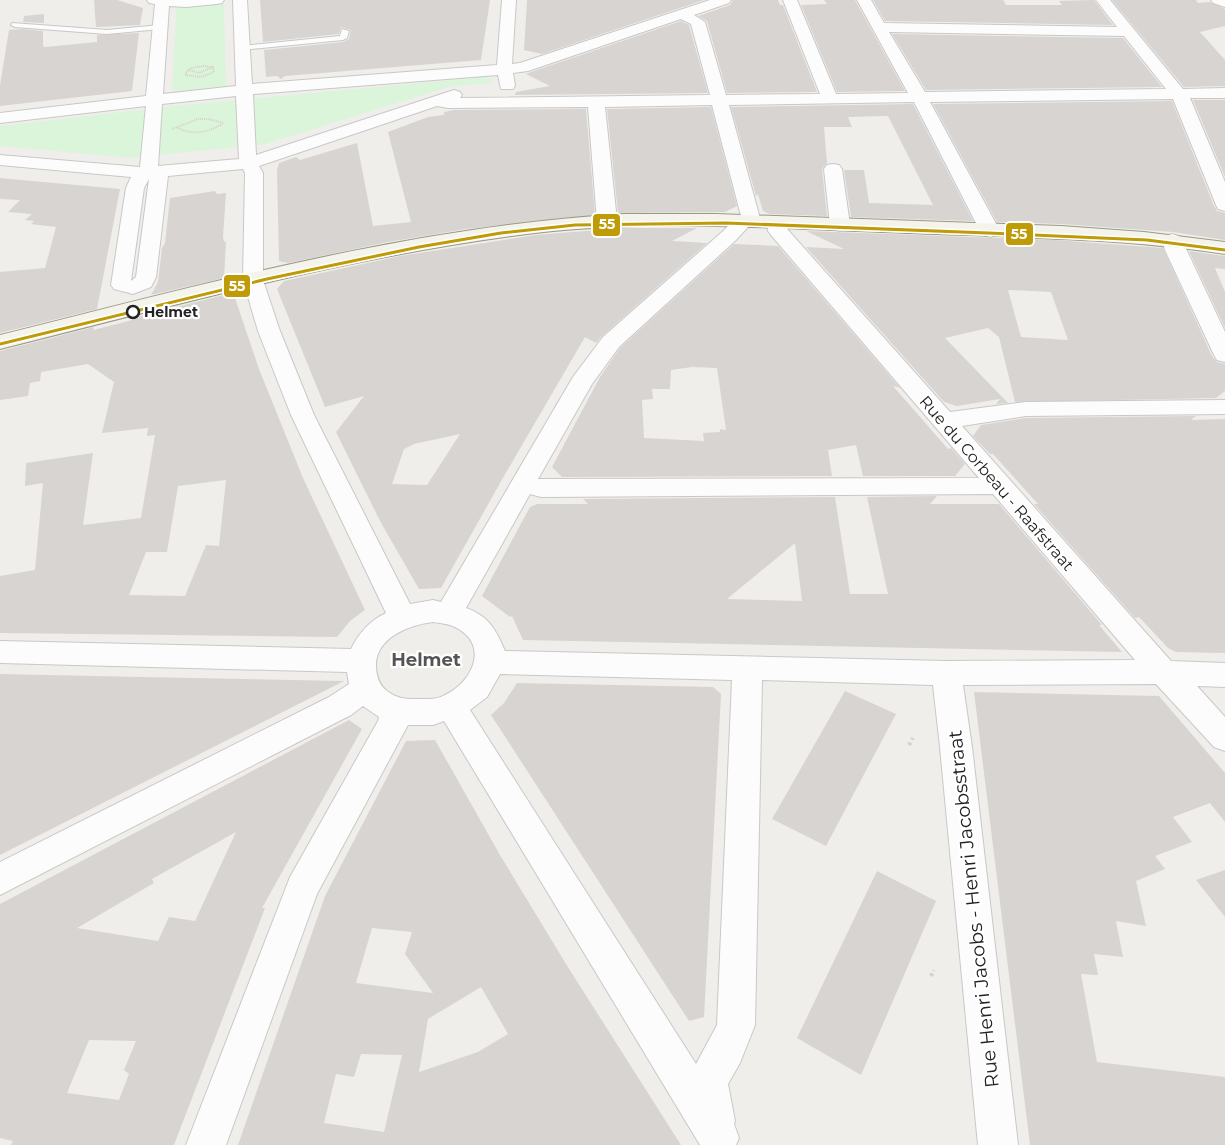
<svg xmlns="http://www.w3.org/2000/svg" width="1225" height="1145" font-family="Montserrat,sans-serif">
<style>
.park{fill:#daf5da}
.building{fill:#d7d4d2;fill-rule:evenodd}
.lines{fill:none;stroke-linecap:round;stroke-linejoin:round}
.lane-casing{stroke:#c9c8c7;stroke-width:2}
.street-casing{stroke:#c9c8c7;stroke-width:2}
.secondary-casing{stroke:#999a82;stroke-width:2}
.path-far1{stroke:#dccecd;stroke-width:2;stroke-dasharray:1 1;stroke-linecap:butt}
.path{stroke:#dccecd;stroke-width:4;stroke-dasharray:3 3;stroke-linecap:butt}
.lane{fill:#fdfcfc;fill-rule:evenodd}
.street{fill:#fdfcfc;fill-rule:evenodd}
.secondary{fill:#f4f4ed;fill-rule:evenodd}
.tram-1-casing{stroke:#fff;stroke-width:6}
.tram-1{stroke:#bf9b08;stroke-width:3}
.stop-dot{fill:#fff;stroke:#222;stroke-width:2.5}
.labels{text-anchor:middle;stroke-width:4.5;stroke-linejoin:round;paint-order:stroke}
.far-stop-label{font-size:14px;font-weight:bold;fill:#222;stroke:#fff;text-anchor:start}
.street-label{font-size:16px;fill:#222;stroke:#fff}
.neighbourhood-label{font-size:18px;font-weight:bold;fill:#555;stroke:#fff}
.near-street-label{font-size:19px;fill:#222;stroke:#fff}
.line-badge{stroke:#fff;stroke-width:2}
.badge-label{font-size:14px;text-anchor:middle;font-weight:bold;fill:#fff}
</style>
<rect width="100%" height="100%" fill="#f0eeeb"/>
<!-- park -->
<path class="park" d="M177,0H224L226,87L172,92Z
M485,77L494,79L490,83L452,86L265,144L131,158L0,146V126L173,106Z"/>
<!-- building -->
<path class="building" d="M94,0H117L143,8L140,25L96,27Z
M260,0H490L481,60L285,76L281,79L277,76L266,77L264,50L343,42L349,39L351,30L341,27L339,34L263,42Z
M527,0H704L542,54L524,50Z
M733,0H778L780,5H783L817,92L727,93L707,21L698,16L730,5Z
M824,0H855L905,91L837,92L801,5L827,4Z
M873,0H1003L1006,5H1062L1059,1L1094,0L1113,25L885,21Z
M1112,0H1196L1198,3L1210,2L1225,9V26L1200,32L1225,60V86L1184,87Z
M44,14V23L23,22L24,16Z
M681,21L689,25L708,93L515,95L516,92L550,86L526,74L528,73Z
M22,29L43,31V46L45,47L97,42V35L139,33L132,91L0,106V85L9,30Z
M892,34L1123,38L1162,87L926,90Z
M1193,100H1225V177Z
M1172,101L1214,206L1217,211L1225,213V240L1173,232L1061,224L997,222L933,104Z
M913,104L973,221L851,217L844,170H864L869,203L933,205L888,116L848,117L852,127H824L827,163L822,169L827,216L770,214L763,211L758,194L756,196L731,107Z
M711,107L737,206L725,212L618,213L607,109Z
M586,109L595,215L466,229L388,242L288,263L279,261L277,170L279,163L296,157L300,160L357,143L373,226L411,222L388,132L428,117L444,115V112L454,110Z
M0,178L120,189L97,309L0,333V272L45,268L56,227L31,224L34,221L25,220L32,214L8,212L20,200L0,199Z
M215,191L217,194L226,193L223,237L224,242L226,241L224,278L151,295L158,282L162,248L165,243L170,198Z
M622,228H697L672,241L707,243L602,336L596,343L585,337L504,476L441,588L419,589L380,521L336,432L364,396L325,407L277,289L284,281L400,256L535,235ZM460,434L427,485L392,484L404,449L414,444Z
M806,231L1055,240L1163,248L1212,356L1217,362L1225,364V391L1216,398L1015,402L999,337L988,328L945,338L1008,403L996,404L1000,399L957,406L944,402L806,247L844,249ZM1008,290L1051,292L1068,340L1021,337Z
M734,244L778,246L900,388L893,386L948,449L951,448L965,464L955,476H863L856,445L828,450L832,476L562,477L552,467L600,377L620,348ZM692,367L717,368L726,430L720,429V432L703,433L704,441L644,438L642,400L653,399L652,389H670L671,370Z
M1189,251L1225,256V269L1215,268L1225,292V328Z
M224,295L235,298L259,369L303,478L365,610L350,621L337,637L0,633V576L35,570L43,483L25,486L26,463L93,453L83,525L141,518L155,435L147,436L148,428L102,433L114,382L88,364L41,372L40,381L30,383L28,396L0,400V351L94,327L93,330L121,323L139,318L140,316ZM226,480L219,546L206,545L185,596L129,595L146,552H167L178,486Z
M1196,416L1191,420L1225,419V653L1176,652L1168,648L1139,617L1135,618L1034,504H1038L993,454H990L973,436L981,425L1026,418Z
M937,496L930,504H999L1102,625H1099L1122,652L523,640L512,616L510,617L482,596L530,507L537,504H588L583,499L835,497L850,594H888L867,497ZM795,543L802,601L727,599Z
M0,674L142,677L344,681L0,855Z
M517,683L713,687L721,694L704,1017L689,1021L491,715L504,703Z
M845,691L896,714L826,846L772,819Z
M974,692L1159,696L1225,773V822L1210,803L1173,817L1192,842L1155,856L1165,869L1136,881L1146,926L1116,921L1123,957L1094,954L1098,975L1081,974L1097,1062L1225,1077V1145H1030Z
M349,720L362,729L262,908H265L174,1145H11L13,1141L0,1138V904ZM236,832L195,921L169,917L158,941L77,928L154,883L152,879ZM89,1040L136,1041L124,1070L129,1074L119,1100L67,1093Z
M435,740L500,855L566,964L681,1145H238L325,896L406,741ZM372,928L412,932L405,954L433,993L356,983ZM481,987L508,1034L478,1052L419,1072L428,1019ZM361,1054L402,1055L384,1132L324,1123L336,1074L354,1077Z
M1225,870V917L1196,880Z
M877,871L936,901L861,1075L797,1038Z"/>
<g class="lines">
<!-- lane casing -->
<g class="lane-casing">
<path id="lane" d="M12,23L107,30L160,25L164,27L160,29L107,34L15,27L11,25Z
M342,29L349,31L347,38L343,40L242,50L238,48L242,46L340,36Z"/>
</g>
<!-- street casing -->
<g class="street-casing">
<path id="street" d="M147,0H224L222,3L217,4L186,7L169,6L163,94L236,86L233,0H247L252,84L497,65L502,0H516L512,64L520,63L710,0H731L729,3L694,15L705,22L726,95L820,94L783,0H797L836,94L908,93L857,0H871L884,23L1117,27L1096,0H1110L1183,89L1225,88V98H1190L1225,182V211L1218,209L1216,205L1173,99L930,102L1000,231L997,235L990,237L983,235L980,231L914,102L729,105L761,222L758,226L748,227L736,240L619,347L592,384L538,479L979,478L771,235L768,231L767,223L770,219L777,217L784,219L788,230L950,412L1026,402L1225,400V414L1026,416L962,426L1171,661L1225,663V687L1197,686L1225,717V751L1214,747L1156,684L963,685L972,747L1018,1145H978L940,747L933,685L762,680L755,1025L740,1063L728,1084L735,1121L734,1124L739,1138L736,1145H700L444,721L433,725H408L317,894L226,1145H186L290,877L378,721L379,717L363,706L351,715L0,895V862L329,697L349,684L347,672L0,663V641L351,649C359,633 369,621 386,613L291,415L258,331L243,280L245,173L243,169L168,176L156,277L151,287L133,294L114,289L111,285L126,188L131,177L0,165V155L140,167L146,106L0,123V113L146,96L155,4L149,3ZM681,19L691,24L710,95L460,98L462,95L460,92L454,90L256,155L253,94L498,75L501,89H513L515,86L513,73L528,71ZM889,32L1124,36L1166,89L925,92ZM236,96L239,159L158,166L162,104ZM712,105L741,216L730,217L727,221L728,226L722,232L603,337L573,377L441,602L433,600L410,604L314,415L280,331L263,280V173L259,166L437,106L448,108L588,107L597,221L600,225L607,227L614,225L617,221L605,107ZM149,179L136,277L131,281L144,188ZM530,494L541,497L993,494L1135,660L946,661L505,651C496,630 489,616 466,608ZM433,622C440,623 449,624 455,627C490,644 473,682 445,695C436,700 426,699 415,699C404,699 396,698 387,691C379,685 377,677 376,668C374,638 409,625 433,622ZM500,674L732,680L717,1025L696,1064L470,710L487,697Z
M1211,0H1225V7L1213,3Z
M833,164L839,165L842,169L850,225L847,229L840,231L833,229L830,225L824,169L827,165Z
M1172,234L1179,236L1182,240L1225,332V362L1217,360L1214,355L1165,250L1162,240L1165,236Z"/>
</g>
<!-- secondary casing -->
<g class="secondary-casing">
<path id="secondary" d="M625,214H716L1061,226L1144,232L1225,242V254C1112,237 998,237 883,232C768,228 651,219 535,233C354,255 177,305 0,349V335C205,284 413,226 625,214Z"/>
</g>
<!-- path-far1 -->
<path class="path-far1" d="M203,66L213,67L214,72L201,77L186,75V72L191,68Z
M188,70L199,73L213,67
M178,128C194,136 209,132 224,123
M172,129L198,119H208L223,123"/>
<!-- path -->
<path class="path" d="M909,745L913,738
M931,976L934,970"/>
<!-- lane -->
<use href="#lane" class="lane"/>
<!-- street -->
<use href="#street" class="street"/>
<!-- secondary -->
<use href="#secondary" class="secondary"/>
<!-- tram-1 casing -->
<g class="tram-1-casing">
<path id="tram-1" d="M0,344L267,279L419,247L501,233L575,225L726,223L988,233L1147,240L1225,250"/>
</g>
<!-- tram-1 -->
<use href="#tram-1" class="tram-1"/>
</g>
<!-- markers -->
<circle class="stop-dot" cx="133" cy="312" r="6"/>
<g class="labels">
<!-- far-stop labels -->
<g class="far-stop-label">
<text x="144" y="317">Helmet</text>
</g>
<!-- street labels -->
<g class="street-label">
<text transform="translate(997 483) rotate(49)" y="6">Rue du Corbeau - Raafstraat</text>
</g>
<!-- neighbourhood labels -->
<g class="neighbourhood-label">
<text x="426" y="666">Helmet</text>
</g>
<!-- near-street labels -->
<g class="near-street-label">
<text transform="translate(973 909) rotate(-96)" y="7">Rue Henri Jacobs - Henri Jacobsstraat</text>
</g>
</g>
<g class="line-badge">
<rect x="592" y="213" width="29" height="24" rx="5" fill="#bf9b08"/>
<rect x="1005" y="222" width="29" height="24" rx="5" fill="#bf9b08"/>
<rect x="223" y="274" width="28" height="24" rx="5" fill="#bf9b08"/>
</g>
<g class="badge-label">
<text x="607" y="229">55</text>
<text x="1019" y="239">55</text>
<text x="237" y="291">55</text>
</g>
</svg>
